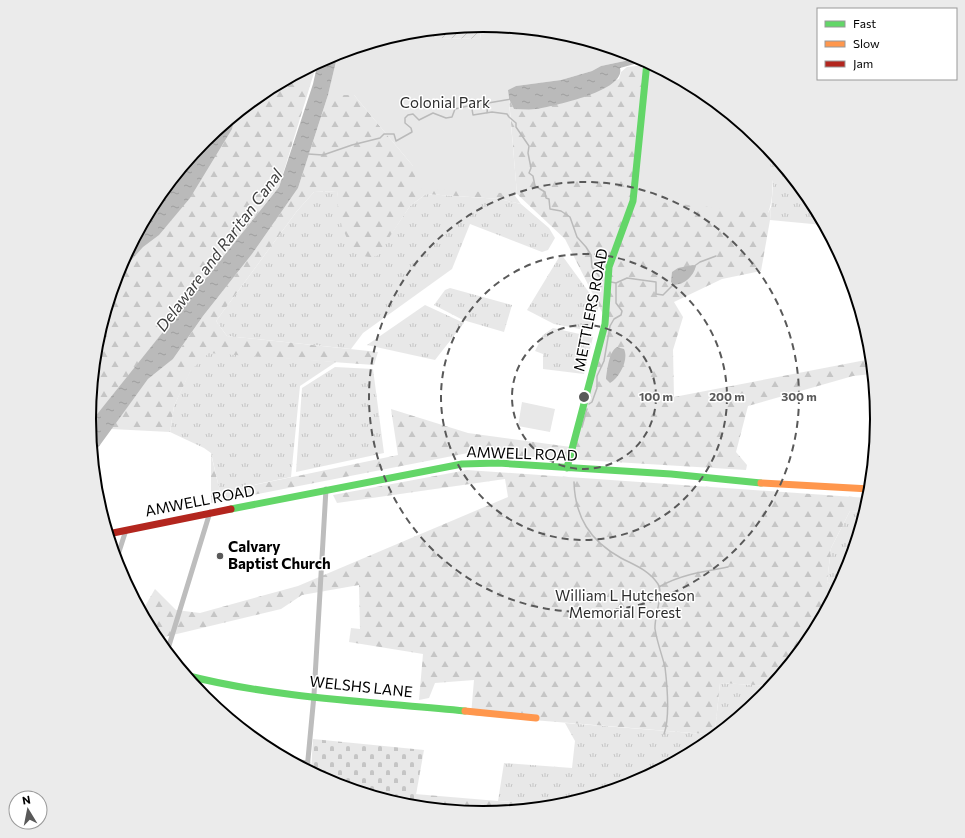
<svg xmlns="http://www.w3.org/2000/svg" width="965" height="838" font-family="Commissioner,sans-serif">
<style>
.grass{fill:url(#grass-tufts)}
.forest{fill:url(#forest-firs)}
.cemetery{fill:url(#cemetery-stones)}
.park{fill:#e8e8e8}
.garden{fill:url(#garden-furrows)}
.water{fill:url(#water-ripples)}
.lines{fill:none;stroke-linecap:round;stroke-linejoin:round}
.stream{stroke:#bababa;stroke-width:1.5}
.street{stroke:#bdbdbd;stroke-width:5}
.fast{stroke:#63d668;stroke-width:7}
.slow{stroke:#ff974d;stroke-width:7}
.jam{stroke:#b3261e;stroke-width:7}
.ring{fill:none;stroke:#595959;stroke-width:2;stroke-dasharray:7 5}
.poi-dot{fill:#595959;stroke:#fff;stroke-width:1.5}
.labels{text-anchor:middle;stroke-width:3;stroke-linejoin:round;paint-order:stroke}
.park-label{font-size:15px;fill:#2d2d2d;stroke:#fff}
.street-label{font-size:15px;fill:#000;stroke:#fff}
.poi-label{font-size:15px;font-weight:bold;fill:#000;stroke:#fff;text-anchor:start}
.water-label{font-size:16px;font-style:italic;fill:#3e3e3e;stroke:#fff}
.rim{fill:none;stroke:#000;stroke-width:2}
.centre{fill:#595959;stroke:#fff;stroke-width:2}
.ring-label{font-size:12px;text-anchor:middle;font-weight:bold;fill:#595959;stroke:#fff;stroke-width:3;stroke-linejoin:round;paint-order:stroke}
</style>
<defs>
<pattern id="grass-tufts" width="24" height="20" patternUnits="userSpaceOnUse"><rect width="24" height="20" fill="#e8e8e8"/><path d="M3 7l-1-3M5 7V3M7 7l1-3M15 17l-1-3M17 17v-4M19 17l1-3" fill="none" stroke="#c5c5c5"/></pattern>
<pattern id="forest-firs" width="22" height="20" patternUnits="userSpaceOnUse"><rect width="22" height="20" fill="#e8e8e8"/><path d="M5 1l3.5 6h-7zM16 11l3.5 6h-7z" fill="#c5c5c5"/></pattern>
<pattern id="cemetery-stones" width="16" height="16" patternUnits="userSpaceOnUse"><rect width="16" height="16" fill="#e8e8e8"/><path d="M2 7V4a2 2 0 0 1 4 0v3zM10 15v-3a2 2 0 0 1 4 0v3z" fill="#c5c5c5"/></pattern>
<pattern id="garden-furrows" width="10" height="10" patternUnits="userSpaceOnUse"><rect width="10" height="10" fill="#e8e8e8"/><path d="M-1 1l2-2M0 10L10 0M9 11l2-2" fill="none" stroke="#c5c5c5"/></pattern>
<pattern id="water-ripples" width="26" height="14" patternUnits="userSpaceOnUse"><rect width="26" height="14" fill="#bababa"/><path d="M2 4q2-2 4 0t4 0M15 11q2-2 4 0t4 0" fill="none" stroke="#9e9e9e"/></pattern>
</defs>
<rect width="100%" height="100%" fill="#fff"/>
<!-- grass -->
<path class="grass" d="M767,148L810,200L823,225L770,220L773,186Z
M337,191L339,203L377,255L410,206L426,194L500,199L521,204L549,228L555,238L548,250L542,252L470,224L452,269L363,333L351,349L227,336L216,321L297,211L314,192Z
M561,254L599,306L590,331L554,324L527,310Z
M450,288L512,305L504,332L463,320L434,305L445,290Z
M425,305L464,323L435,360L367,345Z
M553,328L593,337L584,374L543,369V354L535,351L543,335Z
M209,352L336,362L300,386L291,477L220,492L211,453L204,448L170,432L174,406L191,369Z
M335,367L373,369L384,453L296,472L302,388Z
M850,511L864,512L846,570L837,588L827,582L831,548Z
M720,683L771,686L761,698L701,747L633,783L559,805L498,801L504,763L572,768L575,741L565,723L705,734L715,731Z"/>
<!-- forest -->
<path class="forest" d="M317,63L279,187L89,425L96,342L119,268L233,117L264,91Z
M646,65L768,213L771,207L770,220L761,271L722,279L674,302L683,317L673,350L674,397L871,359L872,374L853,376L748,406L736,452L747,465L746,470L468,453L211,503V454L220,492L398,455L391,409L468,433L571,447L605,318L565,239L517,194L509,99L514,109L619,79L621,72L627,67Z
M328,95H354L413,166L513,193L521,204L500,199L426,194L410,206L377,256C354,263 344,234 339,216C337,208 338,199 337,191L314,192L297,211L216,321L227,336L378,352L374,365L209,353L191,370L174,406L170,432L111,429L148,379L173,359L203,316L252,254L298,188Z
M467,470L868,498L864,512L850,511L831,548L827,582L837,588L810,638L771,686L720,683L715,731L705,734L471,715L474,680L435,683L429,698L419,700L423,654L349,642L351,628L360,629L359,585L302,595L281,609L156,639L141,613L155,589L176,610L200,613L298,586L508,497L505,479L337,503L333,495Z
M415,794L557,806L482,813L414,806Z"/>
<!-- cemetery -->
<path class="cemetery" d="M313,739L424,750L414,806L405,805L332,783L311,772Z"/>
<!-- park -->
<path class="park" d="M483,25L560,33L639,58L601,66L592,71L561,80L516,86L508,90L517,194L418,188L413,166L354,95H328L338,53L406,33L419,31L437,38L480,39Z
M651,64L702,92L761,141C773,155 776,195 768,213L638,200L641,121L646,65Z
M522,402L555,409L550,432L518,426Z"/>
<!-- garden -->
<path class="garden" d="M482,25L480,39L437,38L419,31Z"/>
<!-- water -->
<path class="water" d="M338,53L328,95L298,188L252,254L203,316L173,359L148,379L92,456L89,425L90,423L279,187L313,84L318,62Z
M639,58L649,63H638L620,68C626,91 553,106 536,109C529,110 521,109 514,109L509,99L508,90L516,86L561,80L592,71L601,66Z
M235,115L232,129L190,198L159,235L143,247L116,277L119,268L155,200L204,140Z
M693,265L696,266C693,277 685,284 674,285L671,282L672,272L678,268Z
M617,347L624,349C629,359 620,377 610,383L606,379C607,371 609,351 617,347Z"/>
<g class="lines">
<!-- stream -->
<path class="stream" d="M487,113L488,103L511,99
M308,154L323,155L352,145L380,138L384,134H394L396,141L412,132L411,128L405,123V118L408,115L413,114L419,120L433,113L446,118L452,117L455,109L468,106L472,109L473,115L492,112L507,114L509,117L516,123V127L529,146L528,153L531,168L529,173L533,176L535,186L545,192L546,198L549,199L550,209L561,211L570,217L577,237L586,247L591,255L592,267L602,280
M693,267L700,262L716,256
M616,283L627,278L656,282V294L663,295L674,284
M589,404L592,402L597,388V376L604,361L610,326L614,319L621,315L622,311L616,303V283L611,282
M582,427L587,409
M574,482C575,517 590,541 621,558C634,565 649,570 658,584C664,593 654,617 655,629C657,642 662,655 665,667C667,684 670,718 664,734
M659,587C679,575 705,571 728,567"/>
<!-- street -->
<path class="street" d="M116,561L126,530
M167,652L210,512
M291,761L308,763
M307,770L314,695L326,489"/>
<!-- fast -->
<path class="fast" d="M567,468L605,324L609,267L633,201L647,62
M231,509L462,464L498,463L671,474L761,483
M185,675C273,698 375,702 465,711"/>
<!-- slow -->
<path class="slow" d="M761,483L870,489
M465,711L536,718"/>
<!-- jam -->
<path class="jam" d="M108,534L231,509"/>
</g>
<!-- distance rings -->
<g class="ring">
<circle cx="584" cy="397" r="72"/>
<circle cx="584" cy="397" r="143"/>
<circle cx="584" cy="397" r="215"/>
</g>
<!-- markers -->
<circle class="poi-dot" cx="220" cy="556" r="4"/>
<g class="labels">
<!-- park labels -->
<g class="park-label">
<text x="445" y="108">Colonial Park</text>
<text x="625" y="601">William L Hutcheson<tspan x="625" dy="17">Memorial Forest</tspan></text>
</g>
<!-- street labels -->
<g class="street-label">
<text transform="translate(591 310) rotate(-79)" y="5">METTLERS ROAD</text>
<text transform="translate(522 454) rotate(2)" y="5">AMWELL ROAD</text>
<text transform="translate(200 501) rotate(-11)" y="5">AMWELL ROAD</text>
<text transform="translate(361 687) rotate(6)" y="5">WELSHS LANE</text>
</g>
<!-- poi labels -->
<g class="poi-label">
<text x="228" y="552">Calvary<tspan x="228" dy="17">Baptist Church</tspan></text>
</g>
<!-- water labels -->
<g class="water-label">
<text transform="translate(219 250) rotate(-53)" y="6">Delaware and Raritan Canal</text>
</g>
</g>
<!-- crop -->
<path d="M0 0H965V838H0ZM96 419a387 387 0 1 1 774 0a387 387 0 1 1-774 0Z" fill="#ebebeb" fill-rule="evenodd"/>
<path class="rim" d="M96 419a387 387 0 1 1 774 0a387 387 0 1 1-774 0Z"/>
<circle cx="584" cy="397" r="6" class="centre"/>
<g class="ring-label">
<text x="656" y="401">100 m</text>
<text x="727" y="401">200 m</text>
<text x="799" y="401">300 m</text>
</g>
<!-- legend -->
<rect x="817" y="8" width="140" height="72" fill="#ffffff" stroke="#999999"/>
<rect x="825" y="21" width="20" height="6" fill="#63d668" stroke="#999999"/>
<text x="853" y="28" font-size="12" fill="#000000">Fast</text>
<rect x="825" y="41" width="20" height="6" fill="#ff974d" stroke="#999999"/>
<text x="853" y="48" font-size="12" fill="#000000">Slow</text>
<rect x="825" y="61" width="20" height="6" fill="#b3261e" stroke="#999999"/>
<text x="853" y="68" font-size="12" fill="#000000">Jam</text>
<!-- north arrow -->
<g transform="translate(28 810) rotate(350)"><circle r="19" fill="#ffffff" stroke="#999999"/>
<path d="M0-3L7 15L0 10L-7 15Z" fill="#595959"/>
<text y="-6" font-size="11" font-weight="bold" text-anchor="middle" fill="#000000">N</text>
</g>
</svg>
